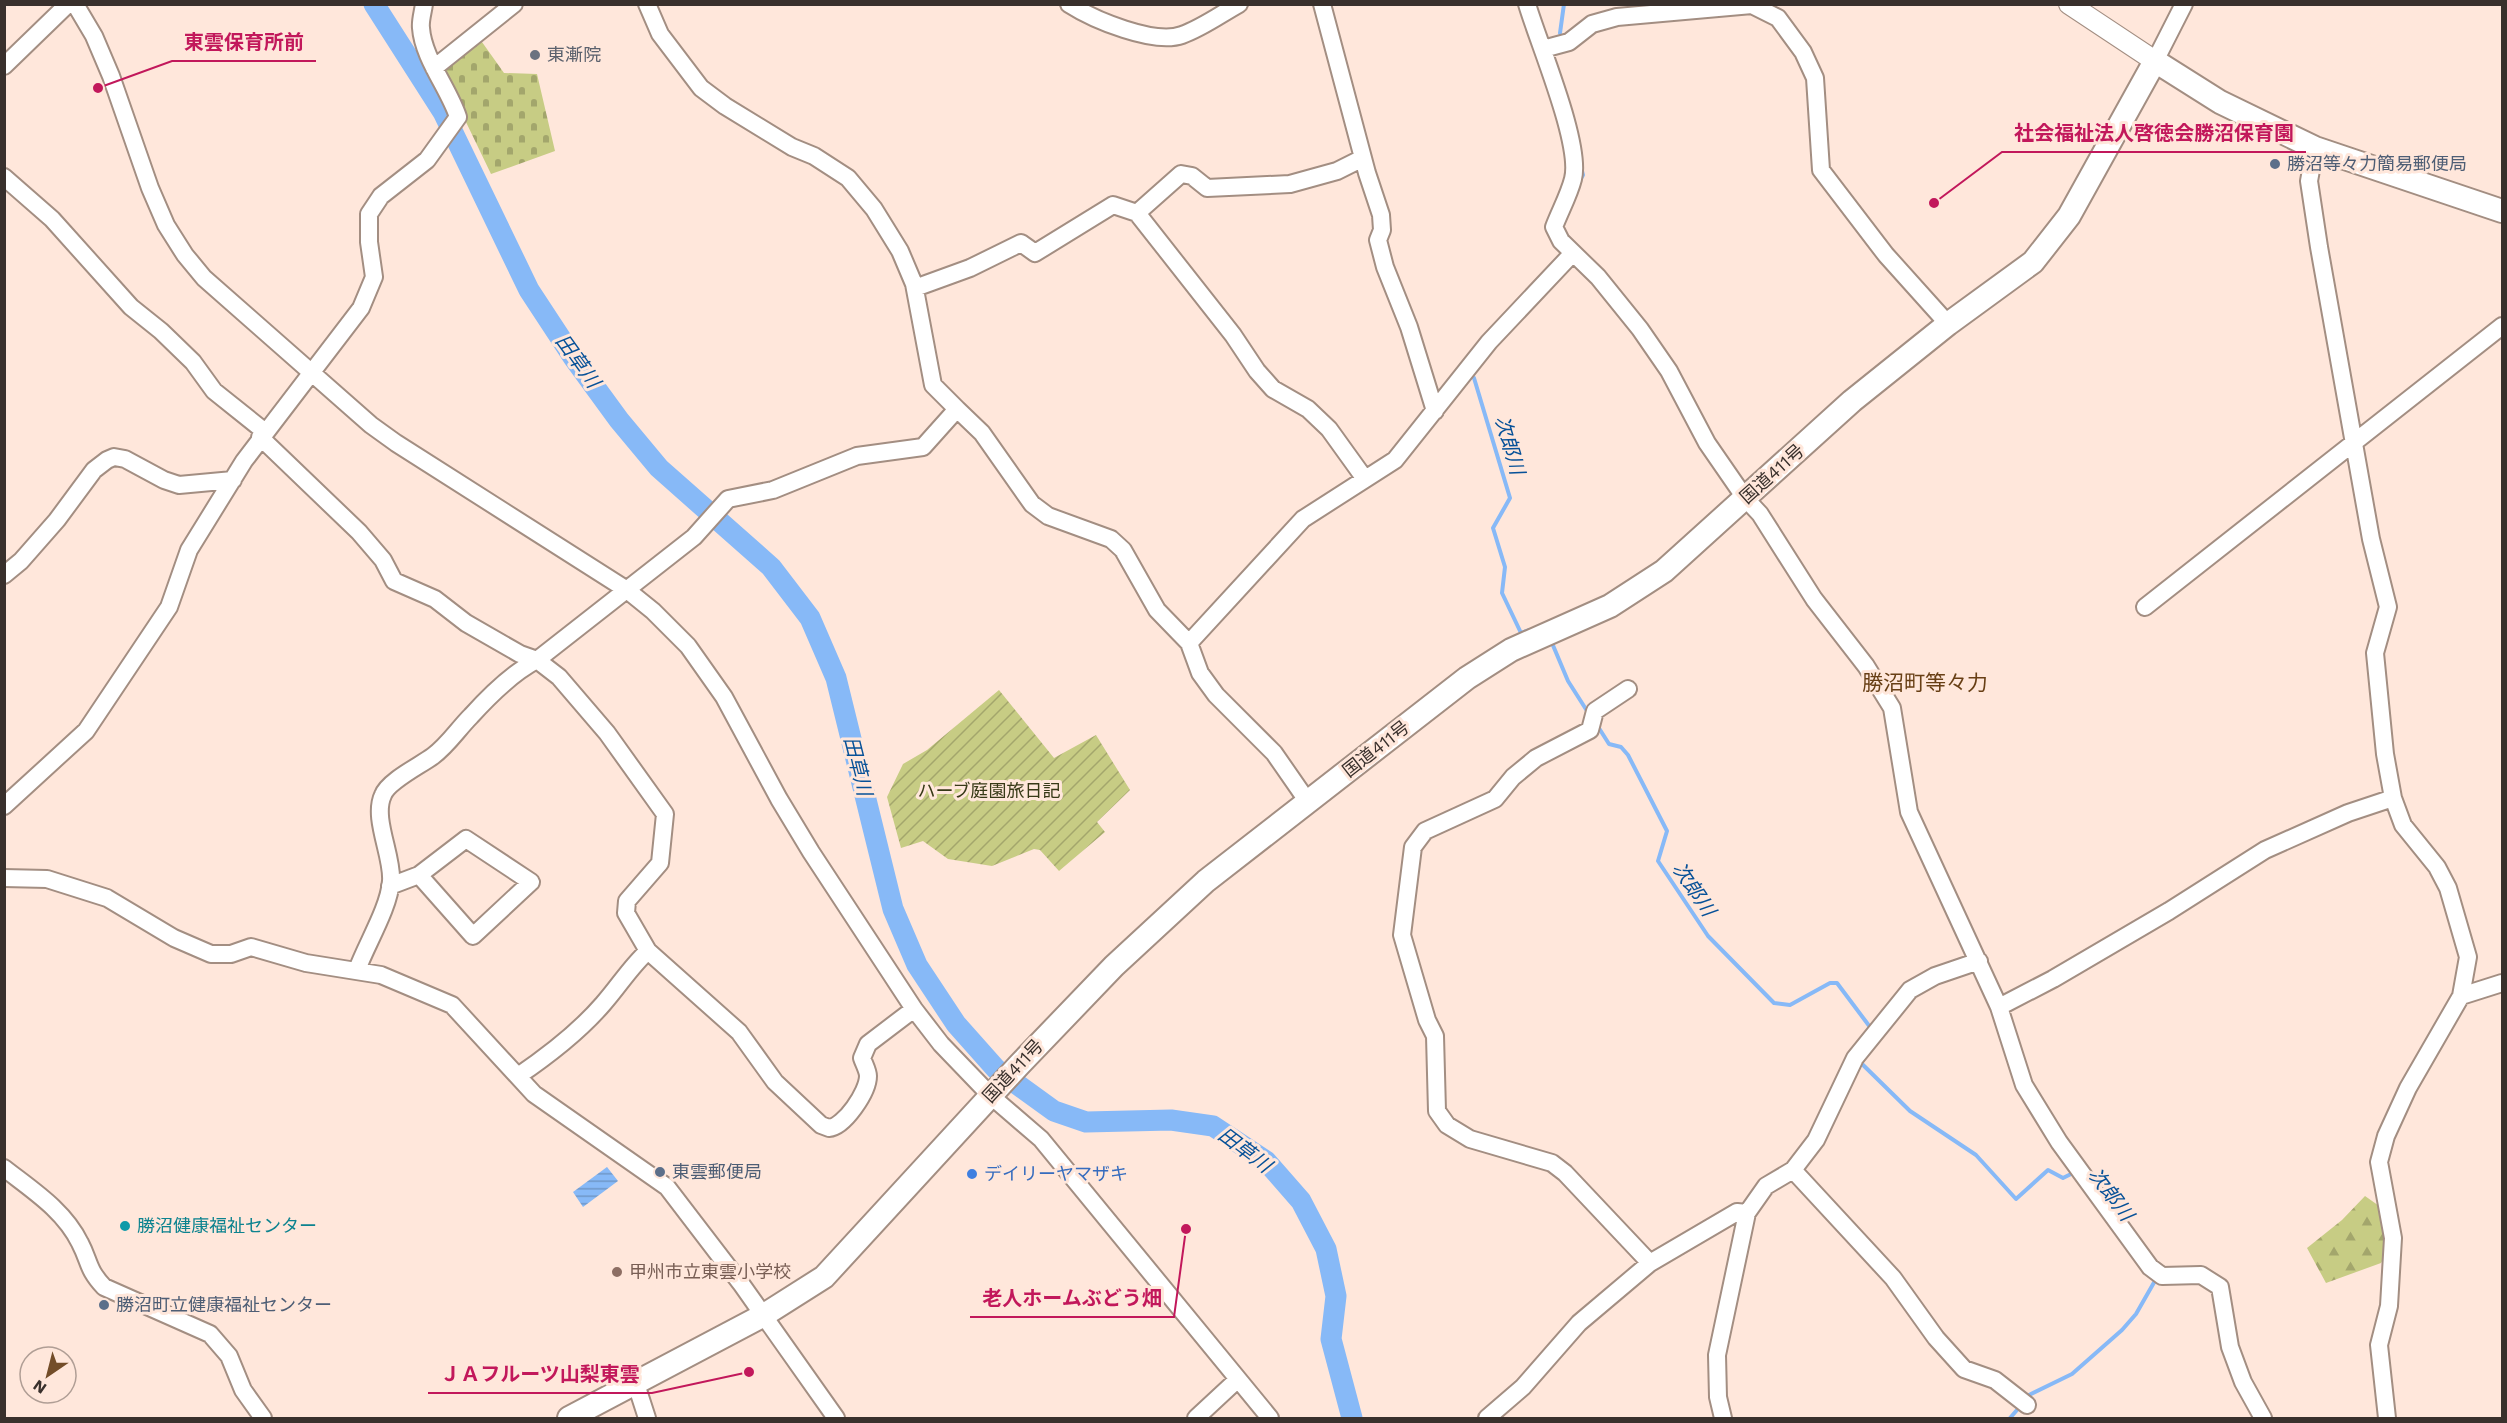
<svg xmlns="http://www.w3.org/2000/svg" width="2507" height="1423" font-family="'Work Sans','Noto Sans JP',sans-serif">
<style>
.forest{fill:url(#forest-firs)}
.cemetery{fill:url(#cemetery-stones)}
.garden{fill:url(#garden-furrows)}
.water{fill:url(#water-rules)}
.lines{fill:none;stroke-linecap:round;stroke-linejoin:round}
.stream{stroke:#87b9f7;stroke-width:4}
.river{stroke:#87b9f7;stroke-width:21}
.minor-casing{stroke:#a38e82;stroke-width:20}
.major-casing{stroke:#a38e82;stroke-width:22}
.highway-casing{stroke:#a38e82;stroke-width:26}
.minor{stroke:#fff;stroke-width:16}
.major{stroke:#fff;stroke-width:20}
.highway{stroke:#fff;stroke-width:22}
.worship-dot{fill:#6b7280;stroke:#ffe7db;stroke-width:2}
.service-dot{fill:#5c6f8a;stroke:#ffe7db;stroke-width:2}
.shop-dot{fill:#3f7fe0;stroke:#ffe7db;stroke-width:2}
.culture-dot{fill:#0f9aa8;stroke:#ffe7db;stroke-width:2}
.education-dot{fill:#8d6e63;stroke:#ffe7db;stroke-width:2}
.labels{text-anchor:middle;stroke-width:6;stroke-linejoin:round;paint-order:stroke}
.worship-label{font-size:18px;fill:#5b616d;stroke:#ffe7db;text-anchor:start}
.service-label{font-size:18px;fill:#4e5e75;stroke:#ffe7db;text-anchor:start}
.street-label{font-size:18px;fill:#39302c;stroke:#ffe7db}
.park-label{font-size:18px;fill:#373916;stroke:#ffe7db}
.shop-label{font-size:18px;fill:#366cbe;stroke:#ffe7db;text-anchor:start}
.culture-label{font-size:18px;fill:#0d838f;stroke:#ffe7db;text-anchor:start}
.education-label{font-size:18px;fill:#785e54;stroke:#ffe7db;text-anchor:start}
.water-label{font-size:20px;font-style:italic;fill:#075198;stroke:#ffe7db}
.quarter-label{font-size:21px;fill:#683f15;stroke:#ffe7db}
.leader{fill:none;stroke:#c2185b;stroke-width:2}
.callout-dot{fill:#c2185b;stroke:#ffe7db;stroke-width:2}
.callout-label{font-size:20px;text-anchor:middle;font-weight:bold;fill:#c2185b;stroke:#ffe7db;stroke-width:6;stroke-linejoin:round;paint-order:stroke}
</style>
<defs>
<pattern id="forest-firs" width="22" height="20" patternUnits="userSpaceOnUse" patternTransform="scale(1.5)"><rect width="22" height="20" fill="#c7cc84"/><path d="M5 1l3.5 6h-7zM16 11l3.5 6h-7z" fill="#a3a66c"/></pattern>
<pattern id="cemetery-stones" width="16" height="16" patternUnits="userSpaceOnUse" patternTransform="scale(1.5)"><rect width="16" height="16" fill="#c7cc84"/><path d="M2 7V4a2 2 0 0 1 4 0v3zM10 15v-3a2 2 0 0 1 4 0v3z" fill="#a3a66c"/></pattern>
<pattern id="garden-furrows" width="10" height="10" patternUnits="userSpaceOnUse" patternTransform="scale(1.5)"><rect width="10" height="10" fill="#c7cc84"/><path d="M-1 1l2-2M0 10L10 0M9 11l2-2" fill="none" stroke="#a3a66c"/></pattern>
<pattern id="water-rules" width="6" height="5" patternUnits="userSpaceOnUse" patternTransform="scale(1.5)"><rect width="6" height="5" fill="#87b9f7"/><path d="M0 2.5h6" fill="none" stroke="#6f97c8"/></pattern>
</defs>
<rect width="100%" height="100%" fill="#ffe7db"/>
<!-- forest -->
<path class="forest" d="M2365,1196L2382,1208L2389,1250L2381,1263L2326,1283L2307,1248L2342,1220Z"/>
<!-- cemetery -->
<path class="cemetery" d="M477,35L504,73L537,74L555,151L491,174L465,120L434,68Z"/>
<!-- garden -->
<path class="garden" d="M999,690L1054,758L1096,735L1130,790L1097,822L1105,832L1059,871L1040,850L1034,849L992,866L948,859L923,841L901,848L887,797L903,764L927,750Z"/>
<!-- water -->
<path class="water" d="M607,1167L618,1181L583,1207L573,1192Z"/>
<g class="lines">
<!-- stream -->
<path class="stream" d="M1560,33L1564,4
M1579,182L1583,175L1581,167
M1474,378L1510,498L1493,528L1505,567L1502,593L1521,633L1529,630
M1552,643L1568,681L1589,714
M1597,725L1609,744L1621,747L1628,755L1667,831L1658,861L1708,936L1774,1003L1790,1005L1830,983H1837L1870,1027
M1859,1061L1910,1111L1976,1155L2016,1199L2048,1170L2063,1178L2075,1172
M2029,1395L2072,1374L2122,1330L2136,1314L2156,1279L2154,1278
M2010,1418L2017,1410"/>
<!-- river -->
<path class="river" d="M374,4L443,112L529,290L573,357L619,420L659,468L771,567L810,618L836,678L893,909L917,965L956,1024L996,1069L1054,1111L1086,1122L1171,1120L1213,1126L1266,1161L1301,1201L1326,1249L1336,1296L1331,1339L1352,1418"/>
<!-- minor casing -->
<g class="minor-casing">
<path id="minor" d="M75,4L94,36L111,76L150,188L166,225L185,255L204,278L371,425L396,443L627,590L653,611L688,646L724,697L779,799L811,852L914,1009L941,1044L991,1096L1041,1139L1270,1418
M1069,4C1094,20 1154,45 1182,35C1202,28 1221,14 1239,4
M1322,4L1367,173L1381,215L1382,230L1378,240L1385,267L1409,327L1435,411
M1527,4C1538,42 1582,144 1573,179C1569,195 1560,211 1554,227L1561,241L1598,277L1640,329L1669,371L1707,443L1745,498L1760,514L1814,599L1866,666L1892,708L1909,812L1999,1007L2024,1085L2059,1142L2150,1267L2162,1276L2201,1275L2220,1287L2230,1347L2243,1382L2263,1418
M1543,49L1569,42L1592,24L1617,17L1752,5L1778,18L1803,52L1815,78L1821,170L1886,255L1948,324
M2155,61L2184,4
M4,66L68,4
M434,68L514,4
M2315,148L2309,181L2319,247L2371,539L2388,607L2375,653L2385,754L2393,798L2403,825L2437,867L2448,888L2468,957L2461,996L2408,1088L2386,1136L2379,1162L2393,1238L2389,1306L2379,1345L2387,1418
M4,177L52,219L131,307L161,331L193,362L214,391L264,431
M1137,213L1233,335L1257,371L1273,389L1308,409L1329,429L1365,479
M915,288L970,268L1021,243L1035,253L1113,205L1137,213L1181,174L1192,176L1207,188L1290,184L1337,171L1363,158
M957,409L982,433L1032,504L1048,516L1111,539L1123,550L1157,610L1189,643L1200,673L1216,695L1274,753L1308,802
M260,437L359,532L383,560L394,581L435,599L466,623L520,654L537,660L559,677L607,733L665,814L660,863L627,901L626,913L648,951C631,966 619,986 603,1004C578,1033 549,1055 518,1076
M4,575L21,561L57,520L94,470L107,460L114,457L125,459L164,480L179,485L233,480
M2145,607L2502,326
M1189,643L1303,519L1395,460L1489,342L1572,254
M1628,689L1595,711L1590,730L1536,758L1513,777L1495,799L1425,831L1413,847L1402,935L1427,1020L1435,1036L1437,1111L1447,1125L1470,1139L1552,1163L1565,1173L1650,1263
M4,806L86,731L169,607L189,550L244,461L361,308L374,277L369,242V214L381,196L427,160L458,117C449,89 423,58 421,28C420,21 423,12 424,4
M4,878L47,879L107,898L174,938L211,954H231L251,947L306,963L381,975L452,1005L534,1094L667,1187L742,1285L836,1418
M390,886L419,875L466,839L531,882L473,936L419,875
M648,951L739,1032L775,1082L821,1125L829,1128C844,1127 868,1092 868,1076C868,1071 864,1064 862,1058L868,1044L914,1009
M357,970C367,943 389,908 391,881C393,856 372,818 383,795C388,781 421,765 433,756C448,745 458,729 471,716C490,695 512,673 537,660L694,537L728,499L773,490L857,456L923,447L957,409L933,385L914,284L900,251L874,209L848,178L814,156L792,147L725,106L701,88L660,34L647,4
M2461,996L2502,983
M1999,1007L2053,979L2169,911L2265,850L2348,813L2393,798
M4,1168C32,1190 64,1210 80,1243C90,1262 87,1269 104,1287L210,1334L229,1356L243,1390L263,1418
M1793,1170L1893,1278L1936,1338L1964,1369L1995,1380L2027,1405
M636,1384L647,1418
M1196,1418L1237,1380
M1487,1418L1523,1387L1579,1323L1650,1263L1737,1212L1747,1213
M1723,1418L1718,1397L1717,1355L1747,1213L1766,1186L1793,1170L1816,1140L1855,1058L1910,990L1935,976L1979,961"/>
</g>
<!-- major casing -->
<g class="major-casing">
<path id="major" d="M2069,4L2155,61"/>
</g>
<!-- highway casing -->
<g class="highway-casing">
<path id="highway" d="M569,1418L764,1315L824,1277L1019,1065L1114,966L1206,881L1467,678L1511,650L1610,606L1664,571L1852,401L1948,324L2033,262L2069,216L2155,61L2220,102L2315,148L2502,211"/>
</g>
<!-- minor -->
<use href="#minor" class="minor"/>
<!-- major -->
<use href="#major" class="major"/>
<!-- highway -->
<use href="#highway" class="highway"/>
</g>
<!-- markers -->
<circle class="worship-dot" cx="535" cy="55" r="6"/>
<g class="service-dot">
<circle cx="2275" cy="164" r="6"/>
<circle cx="660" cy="1172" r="6"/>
<circle cx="104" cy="1305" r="6"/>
</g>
<circle class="shop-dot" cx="972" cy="1174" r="6"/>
<circle class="culture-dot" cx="125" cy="1226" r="6"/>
<circle class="education-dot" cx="617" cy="1272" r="6"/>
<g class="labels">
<!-- worship labels -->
<g class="worship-label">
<text x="547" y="61">東漸院</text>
</g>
<!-- service labels -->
<g class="service-label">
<text x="2287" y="170">勝沼等々力簡易郵便局</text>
<text x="672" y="1178">東雲郵便局</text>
<text x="116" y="1311">勝沼町立健康福祉センター</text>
</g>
<!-- street labels -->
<g class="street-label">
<text transform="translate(1772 474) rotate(-42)" y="6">国道411号</text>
<text transform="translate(1376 749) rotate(-38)" y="6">国道411号</text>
<text transform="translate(1013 1071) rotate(-47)" y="6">国道411号</text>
</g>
<!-- park labels -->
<g class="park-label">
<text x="989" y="797">ハーブ庭園旅日記</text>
</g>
<!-- shop labels -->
<g class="shop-label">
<text x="984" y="1180">デイリーヤマザキ</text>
</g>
<!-- culture labels -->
<g class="culture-label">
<text x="137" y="1232">勝沼健康福祉センター</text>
</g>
<!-- education labels -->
<g class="education-label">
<text x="629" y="1278">甲州市立東雲小学校</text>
</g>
<!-- water labels -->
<g class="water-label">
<text transform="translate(578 361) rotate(54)" y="7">田草川</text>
<text transform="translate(1510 445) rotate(74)" y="7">次郎川</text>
<text transform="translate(858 766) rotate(76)" y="7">田草川</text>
<text transform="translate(1694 889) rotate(56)" y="7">次郎川</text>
<text transform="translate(1245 1150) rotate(37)" y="7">田草川</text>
<text transform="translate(2111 1194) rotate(53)" y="7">次郎川</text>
</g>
<!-- quarter labels -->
<g class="quarter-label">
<text x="1925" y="690">勝沼町等々力</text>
</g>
</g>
<!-- callouts -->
<path class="leader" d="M98 88L172 61H316M1934 203L2002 152H2306M1186 1229L1174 1317H970M749 1372L652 1393H428"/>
<g class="callout-dot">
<circle cx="98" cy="88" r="6"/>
<circle cx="1934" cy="203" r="6"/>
<circle cx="1186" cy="1229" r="6"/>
<circle cx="749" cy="1372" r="6"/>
</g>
<g class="callout-label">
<text x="244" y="49">東雲保育所前</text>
<text x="2154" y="140">社会福祉法人啓徳会勝沼保育園</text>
<text x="1072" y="1305">老人ホームぶどう畑</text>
<text x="540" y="1381">ＪＡフルーツ山梨東雲</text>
</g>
<!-- border -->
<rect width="2507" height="1423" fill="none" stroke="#39302c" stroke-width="12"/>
<!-- north arrow -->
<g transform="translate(48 1375) rotate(215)"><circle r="28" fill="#ffe7db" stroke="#b09e95" stroke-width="1.5"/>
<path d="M0-4.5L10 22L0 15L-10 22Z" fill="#734d29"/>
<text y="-9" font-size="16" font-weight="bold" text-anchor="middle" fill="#39302c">N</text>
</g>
</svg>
